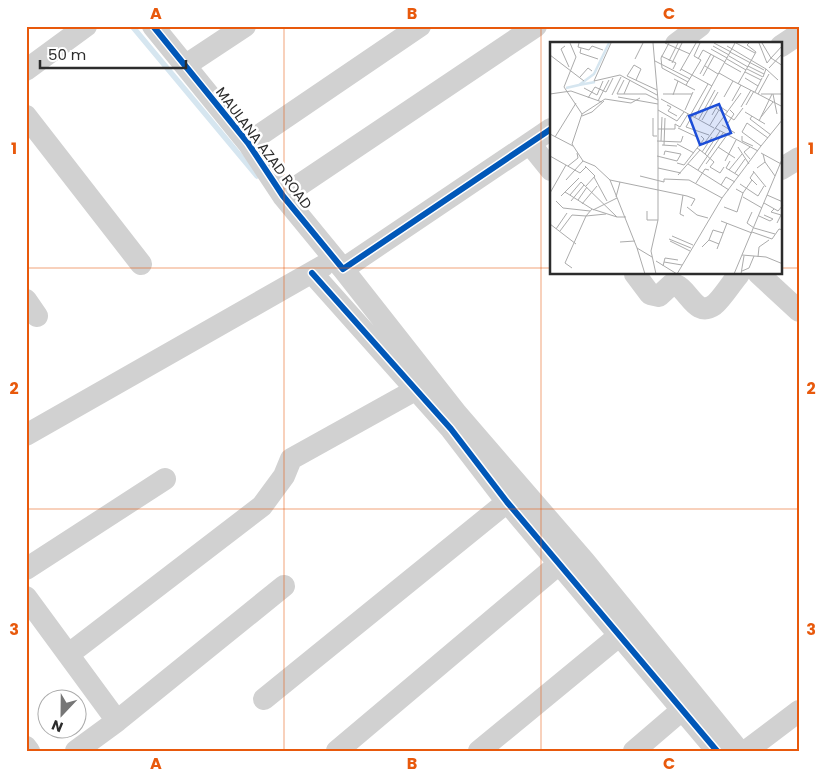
<svg xmlns="http://www.w3.org/2000/svg" width="825" height="777" font-family="Poppins,sans-serif">
<style>
.lines{fill:none;stroke-linecap:round;stroke-linejoin:round}
.stream{stroke:#d6e6f0;stroke-width:5.5}
.minor{stroke:#d1d1d1;stroke-width:22}
.cycleway-casing{stroke:#fff;stroke-width:9}
.cycleway{stroke:#0057b8;stroke-width:6}
.grid{fill:none;stroke:#e8590c;stroke-width:1;stroke-opacity:0.55}
.labels{text-anchor:middle;stroke-width:5;stroke-linejoin:round;paint-order:stroke}
.street-label{font-size:14px;fill:#2c2c2c;stroke:#fff}
.inset-river{fill:none;stroke:#d6e6f0;stroke-width:2.5}
.inset-road{fill:none;stroke:#ababab;stroke-width:1}
.view{fill:#1d4ed8;fill-opacity:0.15;stroke:#1d4ed8;stroke-width:2.5}
.inset-edge{fill:none;stroke:#2c2c2c;stroke-width:2.5}
.neatline{fill:none;stroke:#e8590c;stroke-width:2}
.grid-label{font-size:16px;text-anchor:middle;font-weight:bold;fill:#e8590c}
</style>
<rect width="100%" height="100%" fill="#fff"/>
<g class="lines">
<!-- stream -->
<path class="stream" d="M132,26L257,176"/>
<!-- minor -->
<path class="minor" d="M153,26L248,143L283,196L343,269L551,129
M676,44L700,26
M781,46L799,34
M186,65L245,26
M26,70L86,26
M26,116L141,264
M248,143L420,26
M530,144L551,170
M781,169L799,158
M283,196L536,26
M343,269L457,414L585,562L739,751
M312,273L451,429L507,502L717,751
M635,274L650,294L659,296L672,284C688,285 694,319 714,305C721,300 733,281 739,274
M759,274L799,311
M26,300L37,316
M26,435L323,266
M26,569L165,479
M26,597L117,721L284,586
M69,654L262,506L284,476L291,459L417,389
M264,699L507,502
M26,747L29,751
M76,751L117,721
M337,751L560,563
M479,751L620,635
M634,751L683,709
M746,751L799,711"/>
<!-- cycleway casing -->
<g class="cycleway-casing">
<path id="cycleway" d="M153,26L248,143L283,196L343,269L551,129
M312,273L451,429L507,502L717,751"/>
</g>
<!-- cycleway -->
<use href="#cycleway" class="cycleway"/>
</g>
<!-- grid -->
<path class="grid" d="M284,26V751M541,26V751M26,268H551M781,268H799M26,509H799"/>
<g class="labels">
<!-- street labels -->
<g class="street-label">
<text transform="translate(264 148) rotate(53)" y="5">MAULANA AZAD ROAD</text>
</g>
</g>
<!-- overview -->
<g transform="translate(550 42)">
<rect width="232" height="232" fill="#fff"/>
<path class="inset-river" d="M29,43L45,40M16,46L29,43L44,32L59,1"/>
<path class="inset-road" d="M20,1L26,15L14,45L32,72L22,102L33,119L45,124L60,138L87,206L102,215M29,1L28,5L39,8L42,4L53,8M61,1L44,39L70,33L107,53M103,1L108,58V178L101,209L106,232M115,1L140,12M119,1L111,16L112,26L138,40M164,1L181,10M186,1L205,11M209,1L217,21L221,16L233,24M212,1L221,16L233,3M15,4L11,7L19,25M163,4L179,13M177,4L216,27L228,38M31,6L30,11L48,17M161,7L177,16M180,10L214,28M0,13L34,39M111,14L126,21L123,27M179,14L198,25M85,17L93,1M148,17L153,8L175,20M177,17L196,28M105,19L140,37M119,19L128,1M122,21L132,1M175,21L191,30M155,24L168,32M198,24L214,32M219,26L232,12M131,27L162,44M197,27L213,35L216,27M130,29L146,1M195,30L211,38M169,31L183,39L174,55M150,32L161,12M153,34L164,14M30,35L38,26L42,29M195,36L208,44M74,38L67,52H74L80,38M86,38L91,27L84,23L77,34L107,48M128,39L145,48M183,39L233,65M188,42L206,10L197,3L199,1M136,43L151,18L144,14L150,1M34,46L47,53L53,39M205,50L212,36M0,52L21,49L52,60M74,52H96L108,58M113,52H142M208,52L219,32M211,52H233M223,52L227,72M62,53L71,35M123,53L128,39L124,37M68,55L108,62M38,56L45,45L56,50L63,36M111,57L164,86M48,59L59,38M182,59L191,43M117,63L121,65L118,69L127,74M196,63L204,49M191,65L201,48M166,66L168,63L178,70M108,68L127,79L134,70M135,68L143,50M195,70L215,82M32,72L55,57L81,61L90,56M141,72L158,42M162,73L166,66L184,78L193,66M32,74L42,70L54,59M142,74L136,85L159,93M202,74L200,77L221,93M145,75L185,1M211,75L223,60M103,76V94H107M149,77L165,48M152,78L168,50M209,79L222,52M178,81L184,72L180,68M160,83L169,68M172,83L185,91M128,86L147,95M165,86L208,109M108,87H125V82L130,85L138,72M0,92L23,104M192,94V99L203,104M5,95L26,61M107,99L131,100L133,94M111,99L112,75M151,101L153,103L191,51M127,102L144,111M112,103L127,104M114,103L115,76M211,104L233,77M168,105L185,116M188,105L199,122M200,105L194,110L200,117M150,108L155,112L170,89M152,110L162,95M211,111L233,123M155,112L164,120L160,125L170,131L174,125M114,113L115,109L131,112M0,114L30,131L36,125M107,114L127,119L131,112M175,119L186,98M180,119L176,126L189,134M215,120L225,134M127,121L134,123L154,97L151,94M138,122L179,148M156,122L177,93M18,124L28,116L27,111M35,124L45,134L36,144M108,126L131,131M207,126L215,120L213,112M148,128L173,91M179,128L192,112M203,129L216,145M204,130L200,136L207,143M185,131L195,117M128,133L150,108L147,106M90,134L114,140V137L139,138L172,156L127,232M44,135L57,159M16,138L33,119M60,138L137,154L145,157L141,164M146,141L155,127L159,128M190,142L208,154L214,144M171,143L176,135L185,140M186,147L193,151L202,138M15,150L29,136M0,151L16,123M20,153L31,140L67,175H76M133,153L130,172L134,174M217,153L233,160M11,154L15,150L42,167L67,175M66,155L70,140M193,155L212,166M172,156L211,104L192,90L197,81L218,96M28,158L37,145M6,159L13,166L40,169M21,159L34,143M214,161L228,169L233,163M32,162L47,144M137,165L147,173L158,176M174,165L187,170L193,151M224,167L221,170L231,173L227,181M43,168L67,156M97,169V178H108M202,170L197,181L204,186M209,174L220,179L223,177L214,173M171,179L202,191M0,182L26,202M204,186L225,192M6,187L17,171M10,189L22,173L36,174L42,167M202,190L222,197L229,187L233,188M122,194L143,203M119,197L141,206M159,198L163,188L173,191M120,199L140,209M70,200L85,199M152,205L159,198L169,202M87,206L95,232M167,207L177,181M192,213L216,215L233,222M208,215L209,205L219,198M106,219L127,232M114,220L132,223M113,224L115,216L128,218M22,226L15,221L36,174L56,172M192,229L199,226L204,214M184,232L233,115M191,232L194,214"/>
<path class="view" d="M169,62L181,91L150,103L139,74Z"/>
<rect width="232" height="232" class="inset-edge"/>
</g>
<!-- border -->
<rect width="825" height="777" fill="none" stroke="#ffffff" stroke-width="55"/>
<!-- north arrow -->
<g transform="translate(62 714) rotate(202)"><circle r="24" fill="#ffffff" stroke="#ababab"/>
<path d="M0-4L9 19L0 12L-9 19Z" fill="#767676"/>
<text y="-8" font-size="14" font-weight="bold" text-anchor="middle" fill="#2c2c2c">N</text>
</g>
<!-- scale -->
<path d="M40 60v8h146v-8" fill="none" stroke="#2c2c2c" stroke-width="2.5"/>
<text x="48" y="60" font-size="15" fill="#2c2c2c" stroke="#ffffff" stroke-width="4" paint-order="stroke">50 m</text>
<rect x="28" y="28" width="770" height="722" class="neatline"/>
<g class="grid-label">
<text x="156" y="19">A</text>
<text x="412" y="19">B</text>
<text x="669" y="19">C</text>
<text x="14" y="154">1</text>
<text x="811" y="154">1</text>
<text x="14" y="394">2</text>
<text x="811" y="394">2</text>
<text x="14" y="635">3</text>
<text x="811" y="635">3</text>
<text x="156" y="769">A</text>
<text x="412" y="769">B</text>
<text x="669" y="769">C</text>
</g>
</svg>
